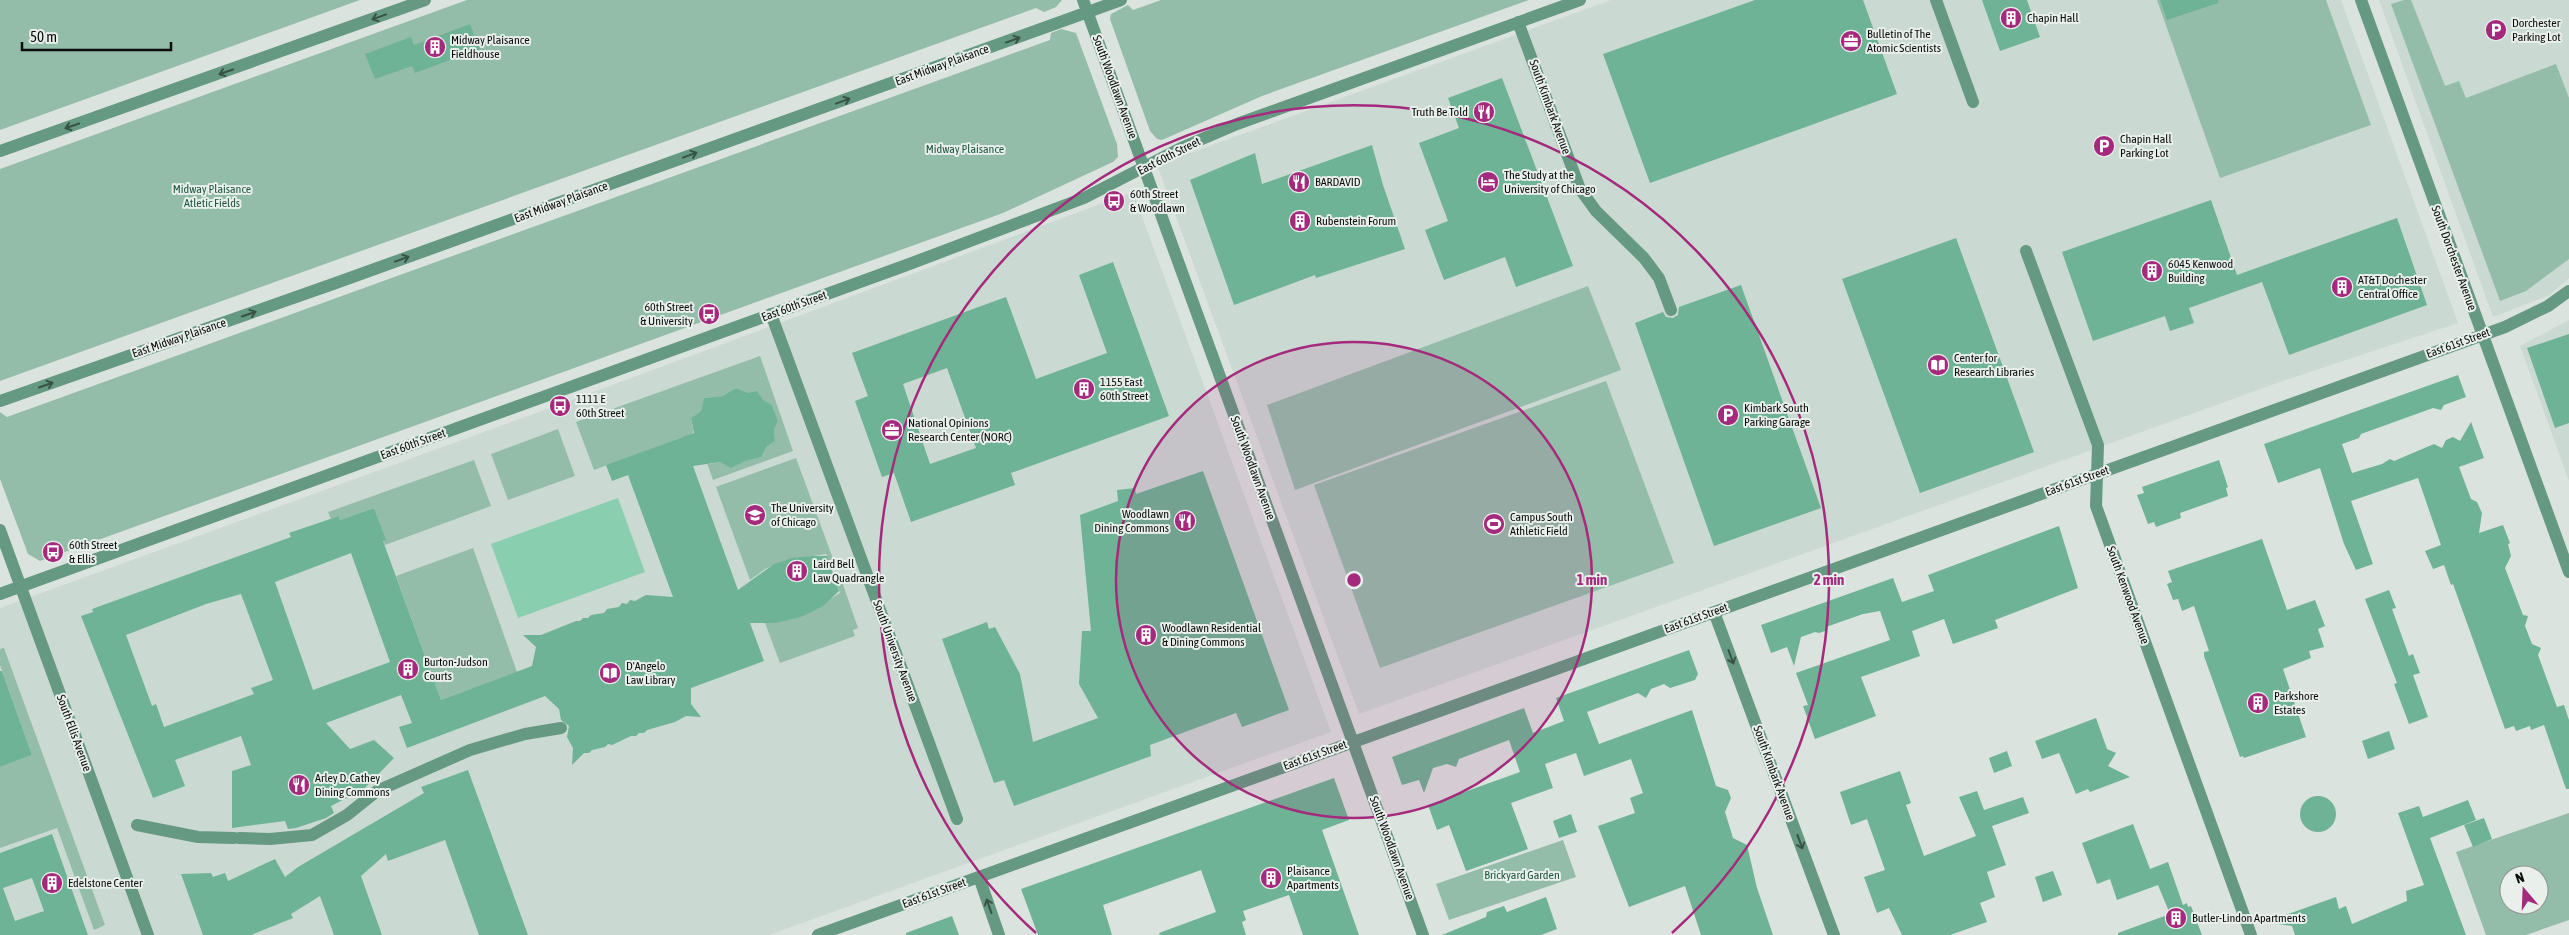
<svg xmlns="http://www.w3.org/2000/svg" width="2569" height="935" font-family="'Asap Condensed',sans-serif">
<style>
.built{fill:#cad9d2}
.green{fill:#94bda9;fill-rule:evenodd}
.water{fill:#89cfaf}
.building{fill:#6eb395;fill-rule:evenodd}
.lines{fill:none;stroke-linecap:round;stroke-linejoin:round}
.minor{stroke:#669982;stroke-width:12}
.oneway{stroke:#385246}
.ring{fill:none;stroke:#a5297c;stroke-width:2.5}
.labels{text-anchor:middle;stroke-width:4;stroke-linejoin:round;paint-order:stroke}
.poi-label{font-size:12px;fill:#0a0c0b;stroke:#e9f0ec;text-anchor:start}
.street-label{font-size:12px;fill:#0a0c0b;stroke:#e9f0ec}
.park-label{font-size:12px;fill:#1f5640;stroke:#e9f0ec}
.centre{fill:#a5297c;stroke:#e9f0ec;stroke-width:2.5}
.ring-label{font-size:15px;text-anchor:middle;font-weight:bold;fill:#a5297c;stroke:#e9f0ec;stroke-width:4;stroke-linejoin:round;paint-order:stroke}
</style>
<rect width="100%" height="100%" fill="#dbe3df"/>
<!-- built -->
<path class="built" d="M1611,0H2341L2458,323L2280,382L1359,714L1157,165Z
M2379,0H2569V278L2548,296L2493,317Z
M1133,192L1331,732L769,935H0V608L561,404Z
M2569,320V481L2520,346Z"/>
<!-- green -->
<path class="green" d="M0,0H360L0,130Z
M467,0H1062L1056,7L1044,12L1036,8L0,381V169Z
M1161,0H1529L1262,96L1162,140L1157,139L1150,131L1110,19L1111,14L1128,5L1133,10Z
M2157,0H2326L2371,125L2220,178Z
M2404,0H2411L2445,86L2459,81L2466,98L2556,64L2569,98V259L2526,291L2500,301L2391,4Z
M1061,29L1076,33L1117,144L1118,157L1113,162L1003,213L40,561L28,554L0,479V412L7,417L1050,40L1051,33Z
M1588,286L1621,370L1295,490L1267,405Z
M760,356L793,451L713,480L706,460L709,464L720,462L731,467L775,441L774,430L778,421L772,405L736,388L722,396L704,398L701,411L691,418L693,430L691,440L683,437L594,470L576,422Z
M1606,381L1674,563L1380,668L1314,485Z
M558,429L575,476L508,500L491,454Z
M796,458L835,564L830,566L826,554L783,561L765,569L750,580L716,487Z
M474,460L491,506L385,545L383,541L385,539L374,508L340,520L339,516L331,519L328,512Z
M473,548L517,672L441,700L396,576Z
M840,576L858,628L853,630L855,636L780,663L765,623L801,617L840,593L835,578Z
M4,648L105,925L94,930L57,828L0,848V767L32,755L0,665V649Z
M2569,813V920L2526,935H2486L2456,852ZM2509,875H2539V905H2509Z
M1563,840L1576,877L1449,920L1436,884Z"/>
<!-- water -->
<path class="water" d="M618,498L645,572L518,618L491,544Z"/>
<!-- building -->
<path class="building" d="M1755,0H1863L1897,94L1650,183L1603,54Z
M1982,0H2027L2040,37L2000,51Z
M2160,0H2218V3L2167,20Z
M470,24L480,49L415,73L412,66L375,79L365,54L411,37L414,45Z
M1502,78L1573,266L1516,287L1505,257L1444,280L1425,230L1448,221L1419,143L1459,128L1448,98Z
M1372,145L1383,185L1405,249L1316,278L1315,275L1234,305L1190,180L1255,153L1262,184Z
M2211,200L2237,275L2397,218L2427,305L2289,355L2262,282L2189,308L2194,323L2170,331L2165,316L2093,341L2062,252Z
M1956,238L2034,452L1920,493L1842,279Z
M1113,262L1169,416L1011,473L1015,485L911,522L894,473L882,477L855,401L868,396L852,353L1006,297L1036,379L1107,353L1079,275ZM947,368L976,448L930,464L903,384Z
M1741,285L1821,508L1714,546L1635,323L1663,312L1666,317L1673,318L1678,315L1679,307Z
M2569,334V423L2555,428L2527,348Z
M2458,375L2466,397L2444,405L2441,410L2433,408L2361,434L2359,438L2342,444L2352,473L2382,464L2390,459L2394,461L2434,444L2442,448L2446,440L2453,437L2460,441L2471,422L2484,458L2459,467L2471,499L2477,502L2482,513L2479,533L2503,525L2510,543L2508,544L2511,556L2505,568L2523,615L2528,616L2525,626L2532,644L2541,648L2538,655L2557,707L2564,705L2569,720V789H2566L2544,725L2531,730L2530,726L2516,731L2514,726L2505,729L2453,584L2451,585L2444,565L2433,569L2425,551L2441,545L2418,478L2351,501L2373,564L2356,570L2344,544L2320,468L2278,483L2264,444Z
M736,388L748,393L757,391L763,400L772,405L778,421L774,430L775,441L766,447L761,457L745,461L731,468L720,462L693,466L738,590L774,564L792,558L812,556H827L839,591L823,606L801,617L776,623H750L764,661L691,688V704L701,717L686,716L675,722L647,730L644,733H639L636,736H631L612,745L608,744L605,747L592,750L589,753H584L572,765L573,748L567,737L569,726L561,720L559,709L545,696L407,748L399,727L412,723L401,695L326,723L350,749L374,740L394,758L364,789L331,806L334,813L326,818L296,828L288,829L285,821L232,828V771L251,765L241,736L175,760L185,786L153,798L81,616L93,612L92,609L291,537L289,533L339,516L340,520L374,508L386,540L383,541L441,700L532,666L536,647L523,635H541L576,621H580L583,618H588L591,615L604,613L607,609L619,607L622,603L627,604L630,600L635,601L646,595L673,597L628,475L612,481L606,465L694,433L691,418L701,411L704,398L722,396ZM351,553L390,662L313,690L275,582ZM241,594L273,680L251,688L254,694L164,727L156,704L152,706L126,635L206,604Z
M2219,460L2228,487L2226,488L2228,496L2180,513L2181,518L2156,527L2154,522L2148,524L2137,495L2144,493L2142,487Z
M1203,471L1289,710L1242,727L1236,713L1150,745L1151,756L1014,806L1004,780L994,783L942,639L987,622L989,629L995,627L1020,674L1033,742L1098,718L1079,684L1082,631H1091L1080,515L1118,501L1117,490L1135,488L1136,494Z
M2059,526L2078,588L1995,620L1998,628L1953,644L1944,619L1912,631L1920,656L1861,677L1876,716L1815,739L1803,706L1808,705L1796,673L1890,640L1880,611L1863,614L1826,627L1825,631L1819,633L1815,632L1801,637L1794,666L1787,647L1771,653L1761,625L1893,578L1902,602L1934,591L1928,575Z
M2262,539L2287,610L2315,600L2325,626L2318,629L2324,647L2309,651L2311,658L2283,669L2306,737L2244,758L2243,756L2240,757L2204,656V652L2209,651L2194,606L2182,611L2178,599L2173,600L2167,584L2172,582L2168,571Z
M2389,590L2396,608L2392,609L2409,656L2413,654L2420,673L2413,675L2428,717L2409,724L2394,684L2397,683L2365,599Z
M1689,650L1698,674L1695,680L1670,688L1664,684L1651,689L1646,698L1638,693L1587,712L1599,744L1692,710L1716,786L1728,790L1731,798L1725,812L1733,838L1747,845L1757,888L1773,935H1701L1685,886L1629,907L1598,826L1635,813L1630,798L1643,793L1631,759L1584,776L1576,753L1545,764L1553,788L1511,803L1528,849L1466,871L1449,825L1437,830L1428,805L1520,772L1509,740L1459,759L1456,767L1447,764L1433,768L1424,793L1419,780L1402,785L1392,757L1524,708L1533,733L1564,721L1556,698Z
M0,671H2L32,755L0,767Z
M2096,718L2107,749L2116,753L2108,766L2130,777L2090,792L2088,789L2076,794L2059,753L2042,759L2035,741Z
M2389,731L2395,749L2368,759L2362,741Z
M2007,751L2012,766L1994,773L1989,758Z
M468,770L528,935H479L445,840L388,861L386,854L361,876L382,935H334L320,896L291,914L293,918L251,935H203L181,874L211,873L213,877L225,873L228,881L275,859L285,877L298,867L424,793L421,787Z
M1900,771L1911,803L1906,805L1924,856L1976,836L1959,797L1977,791L1984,810L2023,797L2029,813L1992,826L2006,865L1987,872L1995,897L1980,903L1987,922L1950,935H1902L1889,908L1877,913L1864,877L1885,870L1867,819L1851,825L1840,792Z
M1334,778L1349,820L1322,830L1359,935H1303L1289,895L1243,911L1246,920L1242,922L1246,935H1160L1159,933L1216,912L1201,870L1103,905L1112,935H1038L1021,889Z
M2300 814a18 18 0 1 1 36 0a18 18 0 1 1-36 0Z
M2468,800L2476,820L2430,838L2466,935H2295L2292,926L2266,922L2336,897L2339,909L2346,906L2352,924L2407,901L2406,891L2424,885L2398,813L2419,806L2423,817Z
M1571,814L1577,832L1559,838L1553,821Z
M2484,818L2492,839L2473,847L2464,825Z
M2133,824L2150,869L2168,862L2183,905L2187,903L2188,907L2191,906L2202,935H2118V933L2170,914L2158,885L2117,900L2110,879L2097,884L2082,843Z
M52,834L88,935H0V853ZM32,878L44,911L15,921L3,888Z
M2053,871L2062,895L2043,902L2035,877Z
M1546,897L1557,929L1541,935H1442L1486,917L1487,912L1504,906L1507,912Z
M952,916L959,935H906V933Z"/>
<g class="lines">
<!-- minor -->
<path class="minor" d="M1083,0L1423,935
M1936,0L1973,102
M2361,0L2569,572
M1518,22L1580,189L1596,211L1644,258L1659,278L1671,310
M0,151L425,0
M2026,251L2098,445L2096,506L2251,935
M771,314L957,819
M0,401L333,284L1121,0
M0,530L148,935
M0,594L904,266L1084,198L1181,148L1237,124L1580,0
M1714,612L1834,935
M137,825L198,837L234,838
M239,838L270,839L312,835L347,815L377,791L470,750L525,734L561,728
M979,877L999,935
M818,935L2505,327L2548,306L2569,291"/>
</g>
<!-- one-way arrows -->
<defs><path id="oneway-shaft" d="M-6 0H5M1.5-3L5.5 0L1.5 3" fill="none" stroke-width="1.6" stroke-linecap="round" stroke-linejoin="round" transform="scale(1.25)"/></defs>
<g class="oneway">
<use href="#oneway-shaft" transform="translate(379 17) rotate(160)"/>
<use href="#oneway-shaft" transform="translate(1013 40) rotate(-20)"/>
<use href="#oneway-shaft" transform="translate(226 72) rotate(161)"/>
<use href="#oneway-shaft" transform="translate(843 101) rotate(-20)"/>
<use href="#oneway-shaft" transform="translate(72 126) rotate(161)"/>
<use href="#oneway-shaft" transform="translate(690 155) rotate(-20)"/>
<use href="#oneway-shaft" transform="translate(402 259) rotate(-20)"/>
<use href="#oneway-shaft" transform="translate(249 314) rotate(-19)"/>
<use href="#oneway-shaft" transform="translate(46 385) rotate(-19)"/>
<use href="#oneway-shaft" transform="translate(1731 657) rotate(70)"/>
<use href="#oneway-shaft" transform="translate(1800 842) rotate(70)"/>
<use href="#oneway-shaft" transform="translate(989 906) rotate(-109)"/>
</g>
<!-- distance rings -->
<circle cx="1354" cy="580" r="238" fill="#a5297c" fill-opacity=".12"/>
<g class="ring">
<circle cx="1354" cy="580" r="238"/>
<path d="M1036 933A475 475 0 1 1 1672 933"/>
</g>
<!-- icons -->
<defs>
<g id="building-disc" transform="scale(1.125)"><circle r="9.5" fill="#a5297c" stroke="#e9f0ec"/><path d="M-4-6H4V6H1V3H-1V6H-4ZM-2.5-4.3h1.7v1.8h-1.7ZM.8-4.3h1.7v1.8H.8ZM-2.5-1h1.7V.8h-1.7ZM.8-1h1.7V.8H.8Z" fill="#fff"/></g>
<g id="parking-disc" transform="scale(1.125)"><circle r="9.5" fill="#a5297c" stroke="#e9f0ec"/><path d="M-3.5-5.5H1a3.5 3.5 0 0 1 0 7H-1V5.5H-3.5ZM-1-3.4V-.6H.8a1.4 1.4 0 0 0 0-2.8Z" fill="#fff"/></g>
<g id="office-disc" transform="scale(1.125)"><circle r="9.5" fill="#a5297c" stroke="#e9f0ec"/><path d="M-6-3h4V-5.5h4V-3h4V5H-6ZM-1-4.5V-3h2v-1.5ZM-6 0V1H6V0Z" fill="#fff"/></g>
<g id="restaurant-disc" transform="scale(1.125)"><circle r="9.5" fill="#a5297c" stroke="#e9f0ec"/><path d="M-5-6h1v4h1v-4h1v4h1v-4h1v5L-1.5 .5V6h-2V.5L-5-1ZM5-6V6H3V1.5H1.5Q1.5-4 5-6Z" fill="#fff"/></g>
<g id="hotel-disc" transform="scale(1.125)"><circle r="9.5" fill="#a5297c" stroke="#e9f0ec"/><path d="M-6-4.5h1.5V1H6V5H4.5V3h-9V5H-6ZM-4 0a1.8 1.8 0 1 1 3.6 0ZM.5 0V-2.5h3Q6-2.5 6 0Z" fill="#fff"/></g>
<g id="bus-disc" transform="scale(1.125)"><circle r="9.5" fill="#a5297c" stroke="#e9f0ec"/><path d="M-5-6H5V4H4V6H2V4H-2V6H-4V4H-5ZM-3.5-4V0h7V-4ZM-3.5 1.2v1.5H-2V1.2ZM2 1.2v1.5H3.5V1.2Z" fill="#fff"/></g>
<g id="library-disc" transform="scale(1.125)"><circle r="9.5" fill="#a5297c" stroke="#e9f0ec"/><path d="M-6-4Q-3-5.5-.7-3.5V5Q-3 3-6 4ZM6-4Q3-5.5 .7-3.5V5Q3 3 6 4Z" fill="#fff"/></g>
<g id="university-disc" transform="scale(1.125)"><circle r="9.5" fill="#a5297c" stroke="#e9f0ec"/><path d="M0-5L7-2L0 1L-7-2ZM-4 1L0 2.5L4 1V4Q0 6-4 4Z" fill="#fff"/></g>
<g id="stadium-disc" transform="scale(1.125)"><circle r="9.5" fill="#a5297c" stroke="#e9f0ec"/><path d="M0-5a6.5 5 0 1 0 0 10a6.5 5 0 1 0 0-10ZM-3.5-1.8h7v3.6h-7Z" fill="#fff"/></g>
</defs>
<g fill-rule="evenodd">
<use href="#building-disc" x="2011" y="18"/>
<use href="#parking-disc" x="2496" y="30"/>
<use href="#office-disc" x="1851" y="41"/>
<use href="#building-disc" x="435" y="47"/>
<use href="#restaurant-disc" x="1484" y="112"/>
<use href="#parking-disc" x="2104" y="146"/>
<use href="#restaurant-disc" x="1299" y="182"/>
<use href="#hotel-disc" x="1488" y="182"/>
<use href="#bus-disc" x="1114" y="201"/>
<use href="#building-disc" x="1300" y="221"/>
<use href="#building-disc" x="2152" y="271"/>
<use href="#building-disc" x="2342" y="287"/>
<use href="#bus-disc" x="709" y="314"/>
<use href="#library-disc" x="1938" y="365"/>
<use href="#building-disc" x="1084" y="389"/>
<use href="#bus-disc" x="560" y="406"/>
<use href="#parking-disc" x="1728" y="415"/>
<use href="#office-disc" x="892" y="430"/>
<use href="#university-disc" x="755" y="515"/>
<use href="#restaurant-disc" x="1185" y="521"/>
<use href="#stadium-disc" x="1494" y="524"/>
<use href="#bus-disc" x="53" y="552"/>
<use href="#building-disc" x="797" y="571"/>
<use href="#building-disc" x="1146" y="635"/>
<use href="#building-disc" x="408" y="669"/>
<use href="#library-disc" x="610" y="673"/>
<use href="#building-disc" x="2258" y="703"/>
<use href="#restaurant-disc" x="299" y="785"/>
<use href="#building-disc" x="1271" y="878"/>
<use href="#building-disc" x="52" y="883"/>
<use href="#building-disc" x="2176" y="918"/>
</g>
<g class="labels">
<!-- poi labels -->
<g class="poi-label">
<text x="2027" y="22">Chapin Hall</text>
<text x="2512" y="27">Dorchester<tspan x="2512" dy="14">Parking Lot</tspan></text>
<text x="1867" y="38">Bulletin of The<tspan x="1867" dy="14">Atomic Scientists</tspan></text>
<text x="451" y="44">Midway Plaisance<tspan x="451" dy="14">Fieldhouse</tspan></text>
<text x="1468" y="116" text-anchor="end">Truth Be Told</text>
<text x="2120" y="143">Chapin Hall<tspan x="2120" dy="14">Parking Lot</tspan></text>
<text x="1504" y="179">The Study at the<tspan x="1504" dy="14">University of Chicago</tspan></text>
<text x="1315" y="186">BARDAVID</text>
<text x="1130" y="198">60th Street<tspan x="1130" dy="14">&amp; Woodlawn</tspan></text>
<text x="1316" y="225">Rubenstein Forum</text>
<text x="2168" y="268">6045 Kenwood<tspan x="2168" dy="14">Building</tspan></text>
<text x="2358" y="284">AT&amp;T Dochester<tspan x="2358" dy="14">Central Office</tspan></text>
<text x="693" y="311" text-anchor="end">60th Street<tspan x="693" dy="14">&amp; University</tspan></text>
<text x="1954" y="362">Center for<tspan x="1954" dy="14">Research Libraries</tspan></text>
<text x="1100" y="386">1155 East<tspan x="1100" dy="14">60th Street</tspan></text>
<text x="576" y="403">1111 E<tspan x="576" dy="14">60th Street</tspan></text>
<text x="1744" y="412">Kimbark South<tspan x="1744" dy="14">Parking Garage</tspan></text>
<text x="908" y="427">National Opinions<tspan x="908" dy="14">Research Center (NORC)</tspan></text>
<text x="771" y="512">The University<tspan x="771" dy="14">of Chicago</tspan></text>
<text x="1169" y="518" text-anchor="end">Woodlawn<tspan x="1169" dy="14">Dining Commons</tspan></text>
<text x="1510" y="521">Campus South<tspan x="1510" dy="14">Athletic Field</tspan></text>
<text x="69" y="549">60th Street<tspan x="69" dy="14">&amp; Ellis</tspan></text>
<text x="813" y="568">Laird Bell<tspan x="813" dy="14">Law Quadrangle</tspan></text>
<text x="1162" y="632">Woodlawn Residential<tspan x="1162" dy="14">&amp; Dining Commons</tspan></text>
<text x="424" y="666">Burton-Judson<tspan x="424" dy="14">Courts</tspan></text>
<text x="626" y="670">D'Angelo<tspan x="626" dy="14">Law Library</tspan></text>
<text x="2274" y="700">Parkshore<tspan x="2274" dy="14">Estates</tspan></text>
<text x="315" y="782">Arley D. Cathey<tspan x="315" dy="14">Dining Commons</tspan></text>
<text x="1287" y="875">Plaisance<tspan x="1287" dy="14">Apartments</tspan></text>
<text x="68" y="887">Edelstone Center</text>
<text x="2192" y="922">Butler-Lindon Apartments</text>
</g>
<!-- street labels -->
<g class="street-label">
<text transform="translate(942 65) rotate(-20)" y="4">East Midway Plaisance</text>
<text transform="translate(1115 87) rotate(70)" y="4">South Woodlawn Avenue</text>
<text transform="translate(1550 107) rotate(70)" y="4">South Kimbark Avenue</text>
<text transform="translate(1169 156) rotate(-27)" y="4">East 60th Street</text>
<text transform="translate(561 202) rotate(-20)" y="4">East Midway Plaisance</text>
<text transform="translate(2454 258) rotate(70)" y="4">South Dorchester Avenue</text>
<text transform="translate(794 306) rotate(-20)" y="4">East 60th Street</text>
<text transform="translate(179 338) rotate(-19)" y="4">East Midway Plaisance</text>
<text transform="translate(2458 343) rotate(-20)" y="4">East 61st Street</text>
<text transform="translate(413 444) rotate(-20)" y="4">East 60th Street</text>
<text transform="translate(1253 468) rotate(70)" y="4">South Woodlawn Avenue</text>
<text transform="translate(2077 481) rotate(-20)" y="4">East 61st Street</text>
<text transform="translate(2128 595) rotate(70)" y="4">South Kenwood Avenue</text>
<text transform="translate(1696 618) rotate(-20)" y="4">East 61st Street</text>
<text transform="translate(895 651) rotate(70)" y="4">South University Avenue</text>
<text transform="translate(74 733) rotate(70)" y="4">South Ellis Avenue</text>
<text transform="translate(1315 755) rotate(-20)" y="4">East 61st Street</text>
<text transform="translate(1774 773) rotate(70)" y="4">South Kimbark Avenue</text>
<text transform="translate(1392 848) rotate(70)" y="4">South Woodlawn Avenue</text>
<text transform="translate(934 893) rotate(-20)" y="4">East 61st Street</text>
</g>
<!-- park labels -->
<g class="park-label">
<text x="965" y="153">Midway Plaisance</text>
<text x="212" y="193">Midway Plaisance<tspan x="212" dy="14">Atletic Fields</tspan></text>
<text x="1522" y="879">Brickyard Garden</text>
</g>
</g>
<circle cx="1354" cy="580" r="8" class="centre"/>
<g class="ring-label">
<text x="1592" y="585">1 min</text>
<text x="1829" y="585">2 min</text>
</g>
<!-- north arrow -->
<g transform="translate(2524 890) rotate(341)"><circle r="24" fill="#e9f0ec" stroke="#909592"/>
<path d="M0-4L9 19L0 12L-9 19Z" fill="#a5297c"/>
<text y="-8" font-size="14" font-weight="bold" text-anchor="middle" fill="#0a0c0b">N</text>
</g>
<!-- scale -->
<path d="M22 42v8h149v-8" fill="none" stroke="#0a0c0b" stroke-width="2.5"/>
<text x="30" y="42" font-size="15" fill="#0a0c0b" stroke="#e9f0ec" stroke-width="4" paint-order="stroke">50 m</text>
</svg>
